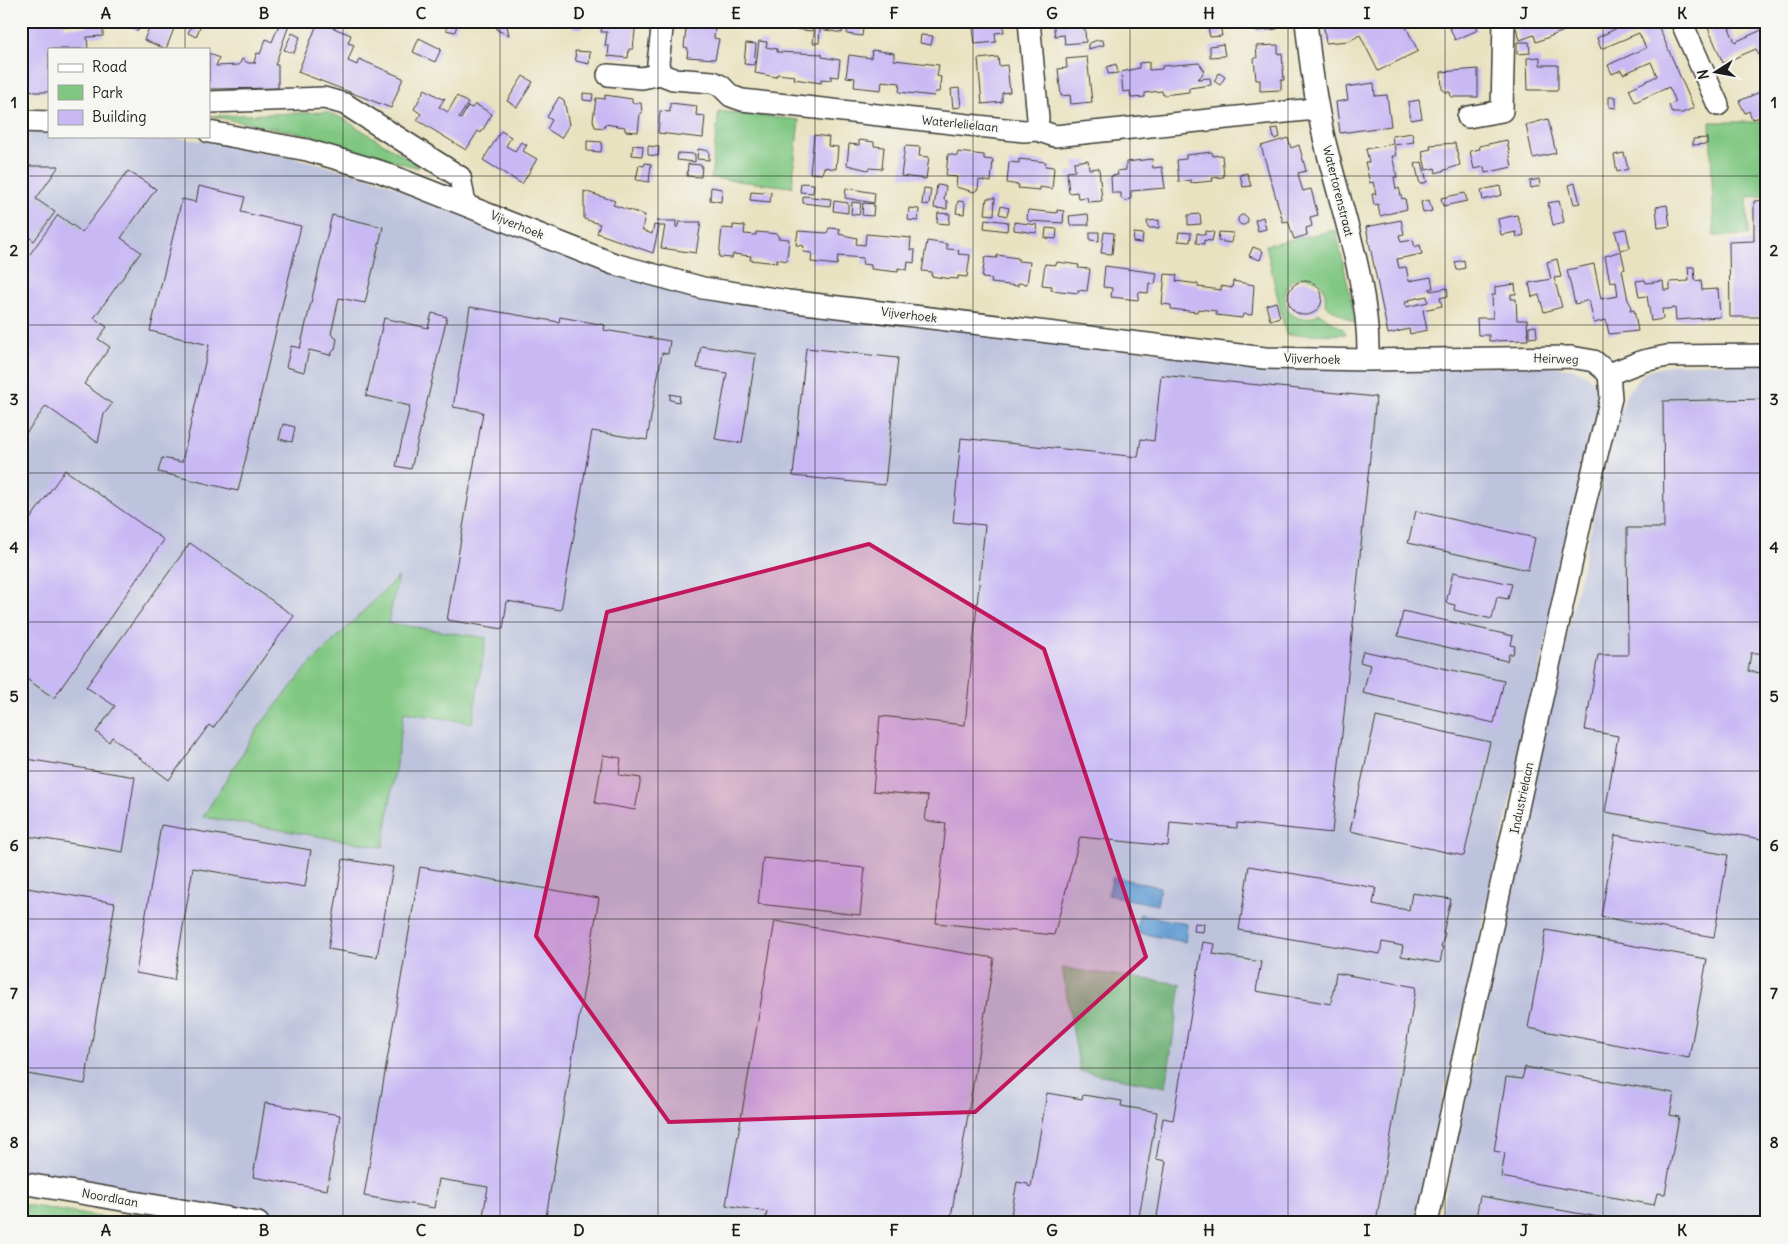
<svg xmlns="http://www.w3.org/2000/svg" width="1788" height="1244" font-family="Delius,sans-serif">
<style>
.industrial{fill:#bec3dd}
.green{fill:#80c782;stroke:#4e724f}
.forest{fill:#68ac70;stroke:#426446}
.water{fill:#659ed4;stroke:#405d78}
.building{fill:#c8b8f4;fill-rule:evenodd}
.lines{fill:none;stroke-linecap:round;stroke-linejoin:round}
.minor-casing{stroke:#3b3a35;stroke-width:24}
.minor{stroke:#fff;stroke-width:21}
.marked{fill:#c2185b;fill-opacity:0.2;stroke:#c2185b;stroke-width:4;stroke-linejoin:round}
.grid{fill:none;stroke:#1c1c1c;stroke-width:1;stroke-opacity:0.55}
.labels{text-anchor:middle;stroke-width:4.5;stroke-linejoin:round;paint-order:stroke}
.street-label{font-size:12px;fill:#1c1c1c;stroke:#f6f6f2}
.neatline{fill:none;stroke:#1c1c1c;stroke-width:2}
.grid-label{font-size:16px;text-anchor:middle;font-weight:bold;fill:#1c1c1c}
</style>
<rect width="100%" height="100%" fill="#f6f6f2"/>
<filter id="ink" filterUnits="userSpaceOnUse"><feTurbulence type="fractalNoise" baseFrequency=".02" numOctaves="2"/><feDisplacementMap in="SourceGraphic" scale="10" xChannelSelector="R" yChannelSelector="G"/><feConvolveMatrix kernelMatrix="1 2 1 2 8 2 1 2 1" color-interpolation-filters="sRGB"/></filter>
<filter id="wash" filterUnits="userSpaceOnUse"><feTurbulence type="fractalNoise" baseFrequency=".0096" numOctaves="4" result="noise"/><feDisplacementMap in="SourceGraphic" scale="20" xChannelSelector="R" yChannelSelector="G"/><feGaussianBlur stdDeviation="1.12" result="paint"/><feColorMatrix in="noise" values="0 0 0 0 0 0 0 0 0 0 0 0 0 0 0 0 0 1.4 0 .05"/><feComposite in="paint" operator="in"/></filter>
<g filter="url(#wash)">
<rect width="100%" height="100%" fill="#e9e2c0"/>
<!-- industrial -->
<path class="industrial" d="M21,130H49V136H144L196,140L288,156L377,179L626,277L690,296L848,316L1278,365L1545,366L1570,368L1587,374L1594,383L1599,407L1415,1223H289L21,1177Z
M1767,363V1223H1439L1536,769L1605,467L1626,394L1645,372L1674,364Z"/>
<!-- green -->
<path class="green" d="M719,111L799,120L792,187L711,178Z
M326,112L342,118L420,166L418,168L308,135L210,116Z
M1710,122H1767V196L1747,197L1748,235L1714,236Z
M1336,230L1356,324L1325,305C1326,296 1325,287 1317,281C1313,278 1307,277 1302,277C1270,281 1286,336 1319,313L1343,329L1346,334L1286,335L1266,245Z
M398,577L388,623L486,638L472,723L404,712L383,847L203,817L260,725L310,664Z
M21,1204L135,1223H21Z"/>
<!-- forest -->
<path class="forest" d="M1062,968L1181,984L1166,1087L1080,1071Z"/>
<!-- water -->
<path class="water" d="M1113,877L1160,887L1157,905L1108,895Z
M1140,914L1187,924L1185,942L1135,932Z"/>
<g id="blocks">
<!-- building -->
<path class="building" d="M21,21H66L63,27H87V21H103V36L87,37L88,49H49V92H35L21,86Z
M126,21H139L142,23L138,31L124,25Z
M152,21H177L166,49L144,40Z
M194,21L201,24L196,37L188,33Z
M338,21H348L346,26L337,23Z
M448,21H458L455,32L446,30Z
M496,21H506L509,35L497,30Z
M572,21H583L582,29L573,28Z
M603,21L636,22L633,49H629L628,58L608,56L609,46H605L607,32H601Z
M687,21H721V25L715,27L714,38L719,39L715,59L687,57L688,48L684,47Z
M749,21H759L758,28L749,27Z
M763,21H790L789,30L763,27Z
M794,21L813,22L812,31L794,29Z
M972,21H1003L1004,32L995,33L996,42L975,44Z
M1053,21H1084L1086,42L1065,44L1064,35L1055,36Z
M1125,21H1137V23L1125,24Z
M1254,21H1276L1277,29L1255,31Z
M1323,21H1403L1418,51L1378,71L1360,35L1349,41L1326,43Z
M1447,21H1474L1478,30L1455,40Z
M1527,21H1561L1564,31L1536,42L1534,35L1520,40L1515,25Z
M1631,21H1656L1694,108L1682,113H1672L1669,105L1676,102L1669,87L1635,102L1629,89L1657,76L1651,62L1623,74L1621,70L1612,74L1608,65L1646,48L1639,33L1601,49L1597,38Z
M1705,21H1745L1729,28L1735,42L1764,29L1767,35V73L1756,49L1723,63Z
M280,22L289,25L275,65H278V88L209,89V53L219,58L216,66L239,65L242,59L248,63H256L254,62L257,53L260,54L266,39L272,42Z
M318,22L351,35L348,43L354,45L348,61L357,65L359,59L403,78L391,108L298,72Z
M815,24L843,25L842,33L820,29L819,43H813Z
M1220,25L1222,36L1210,37L1208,27Z
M848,26L863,28L862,36L847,34Z
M292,33L300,37L294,53L284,50Z
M921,35L933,36L931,45L920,43Z
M419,38L441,49L435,62L413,52Z
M1097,40H1103L1104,45L1088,49V44Z
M759,41L767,42L766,47L777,49V52L822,54V57L840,60L838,77L831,76V80L821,79V83L794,79L795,76L777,74L776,77L755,73Z
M1517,42H1529L1530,53L1517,54Z
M746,43L756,44L754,65L744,64Z
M1223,44L1225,56L1210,57V46Z
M1278,45V54L1282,53L1283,67L1284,80H1281V90L1260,91V80H1256L1254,58H1257L1256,46Z
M872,50L894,53V60L939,65L937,76L941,77L939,92H935L934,96L899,92L900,83L882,81L881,90L854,87L855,78L846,77L849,55L871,58Z
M575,51L590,52L589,64L576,61Z
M998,57L999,66L1007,65L1010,92L1002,93V102L982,104L978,59Z
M1087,57L1092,102L1071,104L1070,95L1061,96L1058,69L1067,68L1066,59Z
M1540,57V65H1558V90H1528L1527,58Z
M1149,62V70L1162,69V66L1199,63L1204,70L1202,75L1198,79L1210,78L1211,85L1189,88V92L1163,95L1162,91L1152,92L1145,93V97L1131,98L1130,91L1123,92L1121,72L1139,68V63Z
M1116,64L1118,73L1108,74L1107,67Z
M1478,69V97H1451L1450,92H1446L1442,89L1441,72Z
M1219,73L1225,77L1220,85L1214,81Z
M523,76L533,82L517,107L507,101Z
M1374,83L1375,96L1387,95L1391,126L1340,133L1336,102L1348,100L1346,87Z
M959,88L961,107L953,108L951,89Z
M425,89L442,99L445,98L439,107L448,112L457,96L468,103L459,118L461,119L468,106L472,108L475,104L492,114L481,133L478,131L466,150L417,120L421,114L414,109Z
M1767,89V116L1752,119L1749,111L1745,113L1739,101Z
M583,93L593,94L592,101L583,100Z
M605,95L632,99V103H641L642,113H640L638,132L625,131V127L605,124L604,128L595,127L593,120L596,98L605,99Z
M559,97L564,100L569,125L561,138L547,129L552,120L547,117Z
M1609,97H1616V108L1609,107Z
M1419,100L1422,118L1411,120L1408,102Z
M670,103L697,106L696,115L705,116L703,138L658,133L660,111L670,112Z
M1548,119L1556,153L1533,158L1526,125Z
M1278,128L1280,137L1274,139L1272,129Z
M501,131L511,137L506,146L515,151L521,142L527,145L523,151L537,159L522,184L483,160Z
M1412,133L1414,142L1394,145L1396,156H1392L1397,177H1394L1396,189L1399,188L1402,199L1405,198L1407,209L1380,216L1378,204L1374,205L1372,194H1376L1373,182L1370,183L1365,162H1369L1366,149L1393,144L1392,136Z
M814,135L829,137L828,146L838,147L836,169L824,167L822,174L810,173Z
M1288,138L1291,148L1299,145L1306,171L1298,173L1300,182L1303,191L1311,189L1318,215L1310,217L1312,226L1306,228L1307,235L1294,239L1288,221L1283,222L1261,146Z
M1707,138V144L1693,145V139Z
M859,140L874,142V146L884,147L882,169L869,168L868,170L847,165L849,144L859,145Z
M1507,140L1512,167L1485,173L1484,167L1474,169L1470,151L1480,149L1479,146Z
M587,141L602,142L601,152L587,151Z
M1455,143L1460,165L1436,173L1435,168L1426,170L1422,151L1431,149L1430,145Z
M633,145L643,146L642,156L632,155Z
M648,146L659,147L658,156L648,155Z
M905,146L920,147L919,156L929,157L926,179L901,176Z
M698,149L709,151V160L697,159Z
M958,152L984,155V159L993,160L991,182L979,180L978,189L974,192L956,187L957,177L946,176L948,154L957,156Z
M1212,152L1213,156L1222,155L1224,177L1212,178L1213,181L1191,183V180L1179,182L1177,160L1186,159V155Z
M678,153L695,154V162L677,160Z
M1624,153L1628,169L1617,172L1614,155Z
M1019,159L1046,162L1045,166L1054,167L1052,189L1040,187V190L1018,188L1019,185L1007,183L1009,162L1019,163Z
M1152,159L1153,168L1162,167L1165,188L1131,191V198L1126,201L1121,198V193H1112L1111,176L1118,175L1117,171L1126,170V162Z
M1088,160L1089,169L1099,168L1102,201L1088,202L1087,197L1078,198L1077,192L1069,193L1067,172L1075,171L1074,162Z
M1422,162L1427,182L1420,184L1415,164Z
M645,163L651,164L649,182L636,180L639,165L644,166Z
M688,164L702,165L701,177L687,176Z
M21,166H59L36,199L55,212L34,241L23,233L21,235Z
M128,171L156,189L121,238L141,252L94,318L107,327L98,339L110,347L84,384L112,404L104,414L98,443L46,406L21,440V248L30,254L58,215L82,232Z
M1247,173L1251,186L1243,187L1240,175Z
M1539,179L1540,186L1531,188L1530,181Z
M801,183L814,184L813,193L800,192Z
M1575,183L1580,203L1574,204L1569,185Z
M937,185L946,186L944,200L947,201V209L934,208Z
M199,186L245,197L241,212L301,226L238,491L158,472L162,458L182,462L209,345L150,331L182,199L196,202Z
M1500,186L1502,195L1483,200L1481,190Z
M711,187L722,189L721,202L710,200Z
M846,188L875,193L874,203L845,198Z
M924,188L931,189L929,205L922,204Z
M584,191L615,201L613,205L645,215L642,230L652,234L654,225L658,226L657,221H676V227H678L679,222H701L696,253L661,248L665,226H659L653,253L597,233L600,224L584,219Z
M763,191L771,192L770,202L750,200L751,192L763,193Z
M1465,193L1467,201L1443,206L1441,198Z
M803,196L831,199L830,206L803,203Z
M987,198H995L994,215L985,214Z
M1429,200L1432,211L1423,213L1421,202Z
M1767,200V317H1730L1729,242L1754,241V201Z
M834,201L848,203V213L833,211Z
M958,201L965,202L964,214L956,213Z
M1559,201L1564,222L1553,225L1548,203Z
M852,202L861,203L859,215L851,214Z
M863,203L874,204L873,216L862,215Z
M1667,205L1670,226L1658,228L1656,207Z
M1001,206L1009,208L1007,216L999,214Z
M909,208L919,209L918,221L908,220Z
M1028,210L1057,213V210L1064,211L1063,223L1029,221L1027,219Z
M938,213L950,214L949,224L937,223Z
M1088,214L1089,225H1070L1069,216Z
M1200,214L1201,224L1188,225V215Z
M1238 220a5 5 0 1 1 10 0a5 5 0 1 1-10 0Z
M332,215L383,227L365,303L339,298L331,334L337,339L335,349L330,355L309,350L304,372L286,367L291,346L300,348Z
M1517,215L1524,235L1517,237L1516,232L1501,235L1498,219Z
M1263,217L1266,229L1258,231L1255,220Z
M985,219L1008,222L1007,231L984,228Z
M1159,220V228H1148L1147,221Z
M1401,220L1404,234L1399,235L1401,242L1413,240L1415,247L1420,245L1422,254L1397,259L1399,268L1406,267L1409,281L1431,277L1433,288L1429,289L1430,291L1447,288L1448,296L1440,298L1442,306L1423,310L1427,330L1410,334L1409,329L1388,334L1366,227ZM1427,296L1428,302L1406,307L1405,302H1409L1408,300Z
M1014,222L1037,225L1036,233L1014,230Z
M733,225L745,226L744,234L756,235V232L778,234V238L789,239L787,261L777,259V263L750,260L751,256L733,254L732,258L719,257L722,228L733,229Z
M829,228L840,229L839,234L857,238L856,244L865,245L866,234L911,238L910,250H915L914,263L908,262L907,270L898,268V272L871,269V265L862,264L863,258L838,256L837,265L811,262L812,253L803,252L804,246L796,245L798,231L827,233Z
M1046,228L1057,229L1056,239L1045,238Z
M1626,229L1630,248L1620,250L1615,231Z
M1206,231L1214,232L1212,241L1204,240V244L1196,243L1197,233L1205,235Z
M1090,232H1099V241L1090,240Z
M1104,232L1114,233L1112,254L1101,253Z
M1179,232L1191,233L1190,242L1178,241Z
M1219,232L1233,233L1231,243L1218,241Z
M1134,233L1143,234L1142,243L1133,242Z
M927,241L947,244V249L959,250L958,254L970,255L967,277L958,276V279L944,278L931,276L932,272L922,271Z
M1253,247L1263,251L1260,260L1249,256Z
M1621,251L1625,269L1622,270L1628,300L1631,305L1630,311L1634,310L1638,331L1609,334L1606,320L1594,323L1589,300L1575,304L1567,270L1594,264L1601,299L1618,296L1616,281L1610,282L1605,256Z
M997,255L1018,258V261L1030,262L1027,284L1018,283V286L991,283L992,279L982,278L985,257L997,258Z
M1557,259L1561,277L1554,278L1562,307L1544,312L1539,295L1532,297L1529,283L1551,279L1547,262Z
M1464,260L1465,268L1457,270L1455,262Z
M1057,262L1079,265L1078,268L1090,269L1087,291L1078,290V293L1051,290L1052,286L1042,285L1045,264L1056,265Z
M1105,266L1157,273L1155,284L1149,283L1148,293L1139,292L1138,300L1111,297L1112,288L1103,287Z
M1688,267H1694L1695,281L1701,280L1702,290L1718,289L1720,317L1676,320L1675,308L1667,309H1662L1663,319L1651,321L1647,296L1639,297L1636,281L1645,280L1646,283L1663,281L1664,290H1670V282L1689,281Z
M1165,274L1177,275L1176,281L1198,284V287L1221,290V286L1232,288L1233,281L1254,285L1252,315L1243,314L1242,318L1216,315V311L1198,309L1197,312L1171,309V305L1162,304Z
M1288 298a17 17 0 1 1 34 0a17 17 0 1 1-34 0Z
M1515,284L1516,294H1511V299H1516L1517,320H1527L1528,340L1489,341V335H1478L1477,318H1493L1492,295H1495V287Z
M1276,302L1280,317L1270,320L1266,305Z
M470,307L559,322L560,317L605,325L604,330L670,341L668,354L662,353L647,440L592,431L561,610L507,601L503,629L447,620L483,412L453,407Z
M432,313L447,317L411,469L396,466L410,406L366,396L384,318L428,328Z
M1536,326L1537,337L1529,338V327Z
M701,346L756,354L742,443L715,439L727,373L697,368Z
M806,348L898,358L885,485L793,476Z
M1161,375L1376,397L1332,833L1237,823V828L1170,822L1168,846L1080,837L1054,935L936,923L946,823L925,821L928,796L873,791L880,716L965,725L985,525L953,522L961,438L1138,457L1141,439L1154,441Z
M670,394L680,396L679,402L670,400Z
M1767,399V653H1751L1748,671L1767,674V840L1605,812L1618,736L1585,730L1598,655H1628L1627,528H1664L1663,401Z
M283,424L295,427L292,442L279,439Z
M65,470L164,540L54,698L21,675V532Z
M1416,511L1535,538L1528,570L1408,543Z
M190,543L294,616L213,728L209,725L169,780L112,737L109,742L96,732L115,706L86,687Z
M1453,572L1512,584L1508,599L1497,597L1492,619L1454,610L1455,605L1446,603Z
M1403,611L1513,636L1511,645L1515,646L1513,654H1509L1507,661L1398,636Z
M1363,651L1504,681L1494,723L1363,693L1370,665L1360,662Z
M1376,717L1490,742L1464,856L1350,831Z
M603,755L621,758L619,775L641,778L635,810L595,803Z
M21,758L135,777L123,852L21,835Z
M161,825L311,850L305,887L193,868L174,980L136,973Z
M1615,835L1728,855L1714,937L1601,917Z
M763,858L865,868L860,915L758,904Z
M343,859L393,867L377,957L328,949Z
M1249,866L1376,888L1373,904L1388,907L1409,910L1412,893L1451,899L1443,933H1445L1441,947H1443L1440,963L1401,956L1403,946L1382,942L1380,954L1239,930Z
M420,867L599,898L545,1223H520L483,1216L488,1187L439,1179L434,1208L364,1196Z
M21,887L115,903L85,1084L27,1074L23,1100Z
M775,921L994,958L950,1223H765L767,1212L726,1205Z
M1195,923L1204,924L1203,932L1194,931Z
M1546,930L1707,959L1689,1058L1528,1028Z
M1203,942L1215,944L1213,954L1261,962L1256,991L1331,1004L1336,973L1416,987L1376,1223H1156L1166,1161L1156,1159L1163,1118L1173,1120Z
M1525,1067L1674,1093L1670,1115L1679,1117L1665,1194L1657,1193L1654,1205L1501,1177L1505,1153L1494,1151L1506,1077L1522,1079Z
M1047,1093L1082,1099L1083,1095L1122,1101L1121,1106L1157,1112L1138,1223H1056L1011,1215L1017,1182L1028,1184V1186L1031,1187Z
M265,1103L340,1115L327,1190L253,1177Z
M1480,1196L1627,1222V1223H1475Z"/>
</g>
</g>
<g filter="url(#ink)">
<use href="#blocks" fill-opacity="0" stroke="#3b3a35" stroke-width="1"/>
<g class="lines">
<!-- minor casing -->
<g class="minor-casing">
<path id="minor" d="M1029,21L1038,118L1037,130
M1306,21C1310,61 1315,99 1324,138C1341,210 1370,285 1368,360
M1681,21L1718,105
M660,74L658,63L663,21
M608,75L642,78L660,74L673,79L713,82L721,86L731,96L742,100L1024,131L1037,130L1055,136L1305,110L1317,107
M209,102L324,98L345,104L460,177L465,204
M1468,117L1502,111L1504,21
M21,121L49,122
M209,132L307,150L379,171L614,264L703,288L788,301L1265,358L1368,360L1571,357L1594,361L1609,374
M1609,374L1643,361L1667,356L1767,355
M21,1183L258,1223
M1427,1223L1582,515L1611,398L1609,374"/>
</g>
<!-- minor -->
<use href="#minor" class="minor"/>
</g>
</g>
<!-- marked area -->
<path class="marked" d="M869,544L1044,649L1146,957L975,1112L669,1122L536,936L607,612Z"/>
<!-- grid -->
<path class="grid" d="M185,21V49M343,21V1223M500,21V1223M658,21V1223M815,21V1223M973,21V1223M1130,21V1223M1288,21V1223M1445,21V1223M1603,21V1223M185,136V1223M21,176H1767M21,325H1767M21,473H1767M21,622H1767M21,771H1767M21,919H1767M21,1068H1767"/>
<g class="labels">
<!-- street labels -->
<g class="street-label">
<text transform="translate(960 124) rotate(6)" y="4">Waterlelielaan</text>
<text transform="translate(1338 191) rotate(76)" y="4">Watertorenstraat</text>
<text transform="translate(517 225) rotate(22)" y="4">Vijverhoek</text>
<text transform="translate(909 315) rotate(7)" y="4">Vijverhoek</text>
<text transform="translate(1312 359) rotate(2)" y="4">Vijverhoek</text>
<text transform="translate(1556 359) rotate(2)" y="4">Heirweg</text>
<text transform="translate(1522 798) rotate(-78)" y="4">Industrielaan</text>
<text transform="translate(110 1198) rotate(10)" y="4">Noordlaan</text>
</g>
</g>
<!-- margin -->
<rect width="1788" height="1244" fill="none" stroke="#f6f6f2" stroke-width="55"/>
<!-- legend -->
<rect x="48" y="48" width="162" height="90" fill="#f6f6f2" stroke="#9f9f9c"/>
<rect x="58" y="64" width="25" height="8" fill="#ffffff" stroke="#9f9f9c"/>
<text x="92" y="72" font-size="15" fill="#1c1c1c">Road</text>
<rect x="58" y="85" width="25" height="15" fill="#80c782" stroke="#9f9f9c"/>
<text x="92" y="98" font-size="15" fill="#1c1c1c">Park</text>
<rect x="58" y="110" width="25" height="15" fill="#c8b8f4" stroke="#9f9f9c"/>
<text x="92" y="122" font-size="15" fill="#1c1c1c">Building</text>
<!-- north arrow -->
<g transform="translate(1716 72) rotate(259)" stroke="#f6f6f2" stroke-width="4" paint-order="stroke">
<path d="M0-4L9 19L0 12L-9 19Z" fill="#1c1c1c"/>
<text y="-8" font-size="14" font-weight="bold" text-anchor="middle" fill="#1c1c1c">N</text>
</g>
<rect x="28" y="28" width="1732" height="1188" class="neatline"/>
<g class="grid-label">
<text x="106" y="19">A</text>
<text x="264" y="19">B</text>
<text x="421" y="19">C</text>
<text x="579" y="19">D</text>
<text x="736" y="19">E</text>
<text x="894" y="19">F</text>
<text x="1052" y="19">G</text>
<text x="1209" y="19">H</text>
<text x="1367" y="19">I</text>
<text x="1524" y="19">J</text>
<text x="1682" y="19">K</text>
<text x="14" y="108">1</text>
<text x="1774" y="108">1</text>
<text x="14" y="256">2</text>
<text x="1774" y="256">2</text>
<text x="14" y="405">3</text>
<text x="1774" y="405">3</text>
<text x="14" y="553">4</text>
<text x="1774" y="553">4</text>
<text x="14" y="702">5</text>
<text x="1774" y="702">5</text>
<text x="14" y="851">6</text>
<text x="1774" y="851">6</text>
<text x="14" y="999">7</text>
<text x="1774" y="999">7</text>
<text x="14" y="1148">8</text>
<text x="1774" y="1148">8</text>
<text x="106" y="1236">A</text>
<text x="264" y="1236">B</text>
<text x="421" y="1236">C</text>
<text x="579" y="1236">D</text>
<text x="736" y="1236">E</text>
<text x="894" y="1236">F</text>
<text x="1052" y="1236">G</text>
<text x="1209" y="1236">H</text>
<text x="1367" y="1236">I</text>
<text x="1524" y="1236">J</text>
<text x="1682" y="1236">K</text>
</g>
</svg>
